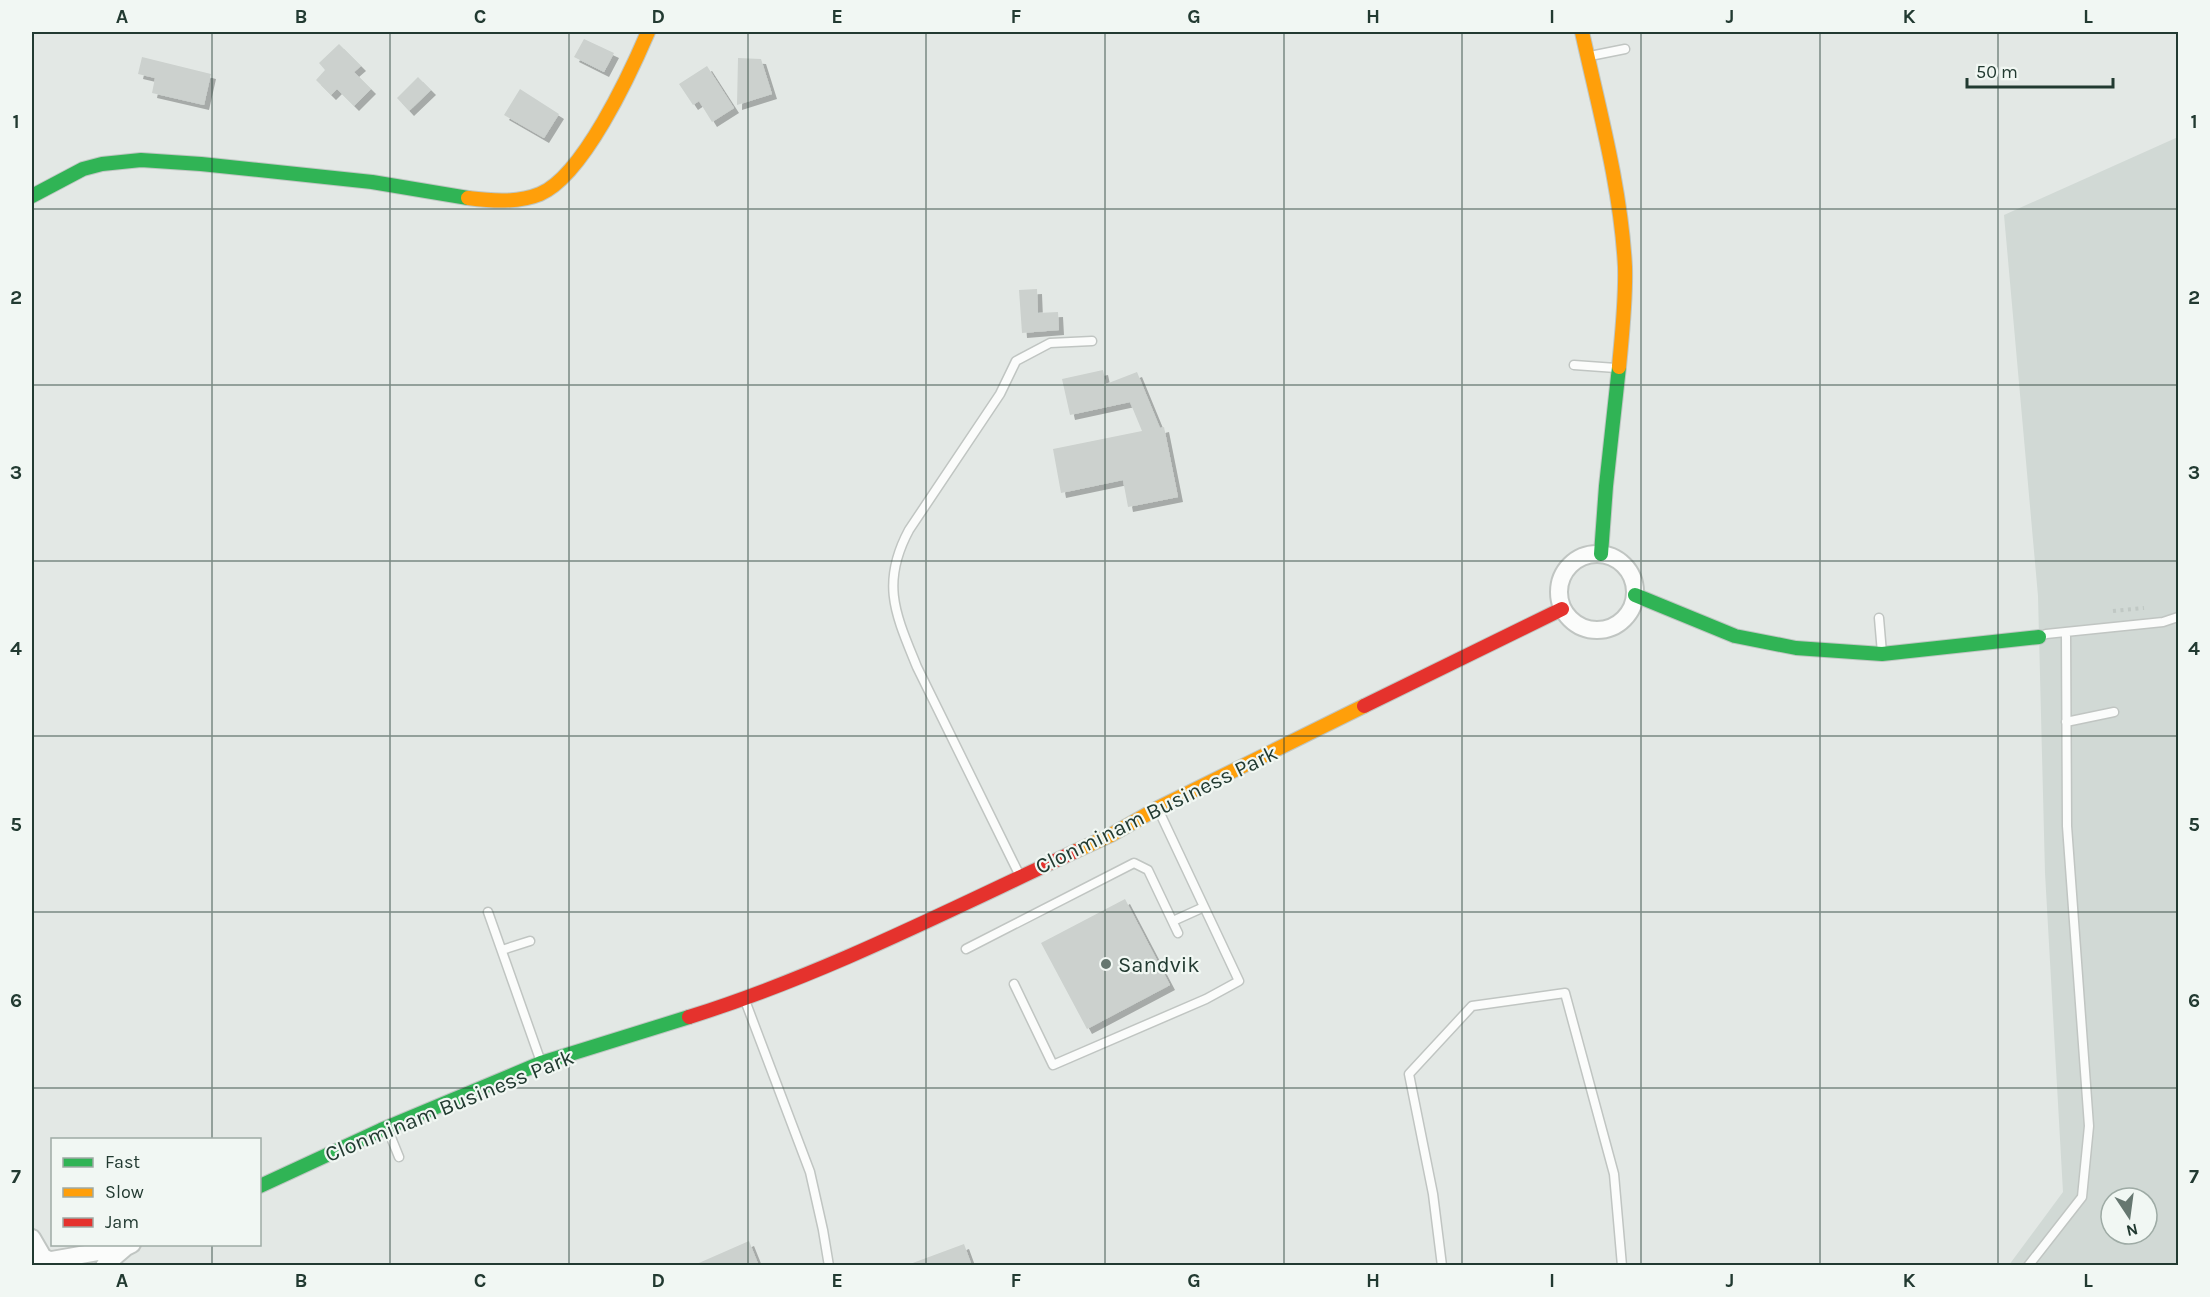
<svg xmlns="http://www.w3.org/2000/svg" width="2210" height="1297" font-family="Karla,sans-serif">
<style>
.built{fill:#d1d9d5;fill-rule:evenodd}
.building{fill:#ccd1ce;filter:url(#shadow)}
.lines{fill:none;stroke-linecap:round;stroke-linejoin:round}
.lane-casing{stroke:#c0c5c2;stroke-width:11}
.street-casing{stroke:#c0c5c2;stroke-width:20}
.fast-casing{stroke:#bfc6c2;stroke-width:16}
.slow-casing{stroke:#bfc6c2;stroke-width:16}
.jam-casing{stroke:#bfc6c2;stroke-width:16}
.path{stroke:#c0c8c4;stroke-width:4;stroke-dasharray:3 4.5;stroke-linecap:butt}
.lane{stroke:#fbfcfb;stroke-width:8}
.street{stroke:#fbfcfb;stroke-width:16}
.fast{stroke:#30b455;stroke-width:14}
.slow{stroke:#ff9f0a;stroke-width:14}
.jam{stroke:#e5322d;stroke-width:14}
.grid{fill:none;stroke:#223a31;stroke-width:1.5;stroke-opacity:0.55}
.poi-dot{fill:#667770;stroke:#f1f7f3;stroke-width:2}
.labels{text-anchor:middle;stroke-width:4.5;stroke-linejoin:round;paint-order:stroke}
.street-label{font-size:22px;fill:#223a31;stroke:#f1f7f3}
.poi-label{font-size:22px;fill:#223a31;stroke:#f1f7f3;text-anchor:start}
.neatline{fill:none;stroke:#223a31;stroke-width:2}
.grid-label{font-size:20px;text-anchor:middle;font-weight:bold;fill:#223a31}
</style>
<defs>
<filter id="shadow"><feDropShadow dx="5" dy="5" stdDeviation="0" flood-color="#0004"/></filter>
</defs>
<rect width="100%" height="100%" fill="#e3e8e5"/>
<!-- built -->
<path class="built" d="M2178,137V1265H2009L2063,1192L2045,873L2038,596L2004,215ZM2111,1198H2147V1234H2111Z"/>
<!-- building -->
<path class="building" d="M584,39L614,53L604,72L574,57Z
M339,44L361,66L354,72L371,89L354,106L337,89L331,95L316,80L325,70L319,63Z
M142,57L211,74L204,105L152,93L155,78L138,74Z
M738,58L761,59L772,94L737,105Z
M707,66L734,108L712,122L699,101L693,105L679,84Z
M418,77L431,90L409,111L397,98Z
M520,89L559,114L544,138L504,115Z
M1037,289L1038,313L1058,312L1059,330L1022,333L1019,290Z
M1103,370L1106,384L1137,372L1160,428L1164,427L1178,497L1128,507L1123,480L1061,493L1053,449L1142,431L1130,402L1070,415L1062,379Z
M1125,899L1170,985L1087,1029L1041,943Z
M749,1241L759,1266H692Z
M964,1244L972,1266H910V1264Z"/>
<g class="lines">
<!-- lane casing -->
<g class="lane-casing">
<path id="lane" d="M1590,56L1625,49
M1574,365L1616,368
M1879,618L1882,653
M2039,637L2046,634L2163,622L2178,617
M2066,722L2114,712
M1020,876L917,667C896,615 880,584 909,530L1000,394L1016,361L1050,343L1092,341
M488,912L541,1062
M1173,921L1204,907
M966,949L1134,863L1148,870L1178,933
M502,950L530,941
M1014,984L1053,1065L1206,999L1239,981L1158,809
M746,1003L810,1172L823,1230L829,1266
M388,1130L399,1157
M1442,1266L1433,1194L1409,1074L1472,1006L1565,993L1614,1174L1622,1266
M2028,1266L2082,1197L2089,1126L2067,826L2066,633"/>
</g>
<!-- street casing -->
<g class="street-casing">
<path id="street" d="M1559 592a38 38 0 1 1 76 0a38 38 0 1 1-76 0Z
M32,1238L43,1257
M32,1256L43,1257L59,1265
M52,1260L126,1247L132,1244
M104,1266L125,1248"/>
</g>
<!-- fast casing -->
<g class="fast-casing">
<path id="fast" d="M32,196L83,169L102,164L141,160L201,164L372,182L468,198
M1601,554L1606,486L1619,367
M1635,595L1735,636L1796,648L1882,654L2039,637
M260,1186L381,1130L541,1063L689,1017"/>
</g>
<!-- slow casing -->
<g class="slow-casing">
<path id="slow" d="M1582,32C1599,109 1621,188 1625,267C1626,300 1622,334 1619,367
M468,198C492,201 518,203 540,194C583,176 630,74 648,32
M1076,851L1111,835L1158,808L1364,706"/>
</g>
<!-- jam casing -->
<g class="jam-casing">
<path id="jam" d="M1364,706L1562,609
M689,1017C823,975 949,910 1076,851"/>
</g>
<!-- path -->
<path class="path" d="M2113,611L2144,608"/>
<!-- lane -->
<use href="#lane" class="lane"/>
<!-- street -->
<use href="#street" class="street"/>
<!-- fast -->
<use href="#fast" class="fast"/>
<!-- slow -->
<use href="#slow" class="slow"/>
<!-- jam -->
<use href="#jam" class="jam"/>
</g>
<!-- grid -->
<path class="grid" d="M212,32V1140M390,32V1266M569,32V1266M748,32V1266M926,32V1266M1105,32V1266M1284,32V1266M1462,32V1266M1641,32V1266M1820,32V1266M1998,32V1266M32,209H2178M32,385H2178M32,561H2178M32,736H2178M32,912H2178M32,1088H2178M212,1244V1266"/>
<!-- markers -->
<circle class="poi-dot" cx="1106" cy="964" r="6"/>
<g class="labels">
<!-- street labels -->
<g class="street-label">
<text transform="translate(1156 809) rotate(-26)" y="8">Clonminam Business Park</text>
<text transform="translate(449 1105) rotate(-22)" y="8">Clonminam Business Park</text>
</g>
<!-- poi labels -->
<g class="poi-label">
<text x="1118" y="972">Sandvik</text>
</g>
</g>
<!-- border -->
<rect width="2210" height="1297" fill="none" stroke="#f1f7f3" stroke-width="66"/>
<!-- legend -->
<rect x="51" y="1138" width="210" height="108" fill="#f1f7f3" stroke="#9eaba5" stroke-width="1.5"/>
<rect x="63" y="1158" width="30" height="9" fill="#30b455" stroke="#9eaba5" stroke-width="1.5"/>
<text x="105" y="1168" font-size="18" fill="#223a31">Fast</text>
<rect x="63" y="1188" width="30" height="9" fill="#ff9f0a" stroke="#9eaba5" stroke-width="1.5"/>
<text x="105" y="1198" font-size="18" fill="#223a31">Slow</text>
<rect x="63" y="1218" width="30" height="9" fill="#e5322d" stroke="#9eaba5" stroke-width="1.5"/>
<text x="105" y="1228" font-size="18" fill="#223a31">Jam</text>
<!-- north arrow -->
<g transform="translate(2129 1216) rotate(167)"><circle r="28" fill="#f1f7f3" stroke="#9eaba5" stroke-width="1.5"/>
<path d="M0-4.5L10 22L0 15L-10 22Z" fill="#667770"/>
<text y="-9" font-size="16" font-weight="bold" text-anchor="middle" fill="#223a31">N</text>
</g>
<!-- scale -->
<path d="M1967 78v9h146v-9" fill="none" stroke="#223a31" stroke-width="3"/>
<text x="1976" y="78" font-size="18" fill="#223a31" stroke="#f1f7f3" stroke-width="4.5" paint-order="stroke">50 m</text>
<rect x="33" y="33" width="2144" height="1231" class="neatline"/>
<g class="grid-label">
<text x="122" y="23">A</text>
<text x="301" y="23">B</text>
<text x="480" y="23">C</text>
<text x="658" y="23">D</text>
<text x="837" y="23">E</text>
<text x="1016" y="23">F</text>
<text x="1194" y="23">G</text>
<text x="1373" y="23">H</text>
<text x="1552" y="23">I</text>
<text x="1730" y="23">J</text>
<text x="1909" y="23">K</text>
<text x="2088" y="23">L</text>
<text x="16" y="128">1</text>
<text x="2194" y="128">1</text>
<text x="16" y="304">2</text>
<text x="2194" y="304">2</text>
<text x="16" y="479">3</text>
<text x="2194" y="479">3</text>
<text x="16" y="655">4</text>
<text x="2194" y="655">4</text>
<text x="16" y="831">5</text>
<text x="2194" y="831">5</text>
<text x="16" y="1007">6</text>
<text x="2194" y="1007">6</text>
<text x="16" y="1183">7</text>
<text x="2194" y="1183">7</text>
<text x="122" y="1287">A</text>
<text x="301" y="1287">B</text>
<text x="480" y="1287">C</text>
<text x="658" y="1287">D</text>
<text x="837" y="1287">E</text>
<text x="1016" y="1287">F</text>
<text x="1194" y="1287">G</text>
<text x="1373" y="1287">H</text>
<text x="1552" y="1287">I</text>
<text x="1730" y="1287">J</text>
<text x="1909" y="1287">K</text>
<text x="2088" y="1287">L</text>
</g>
</svg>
